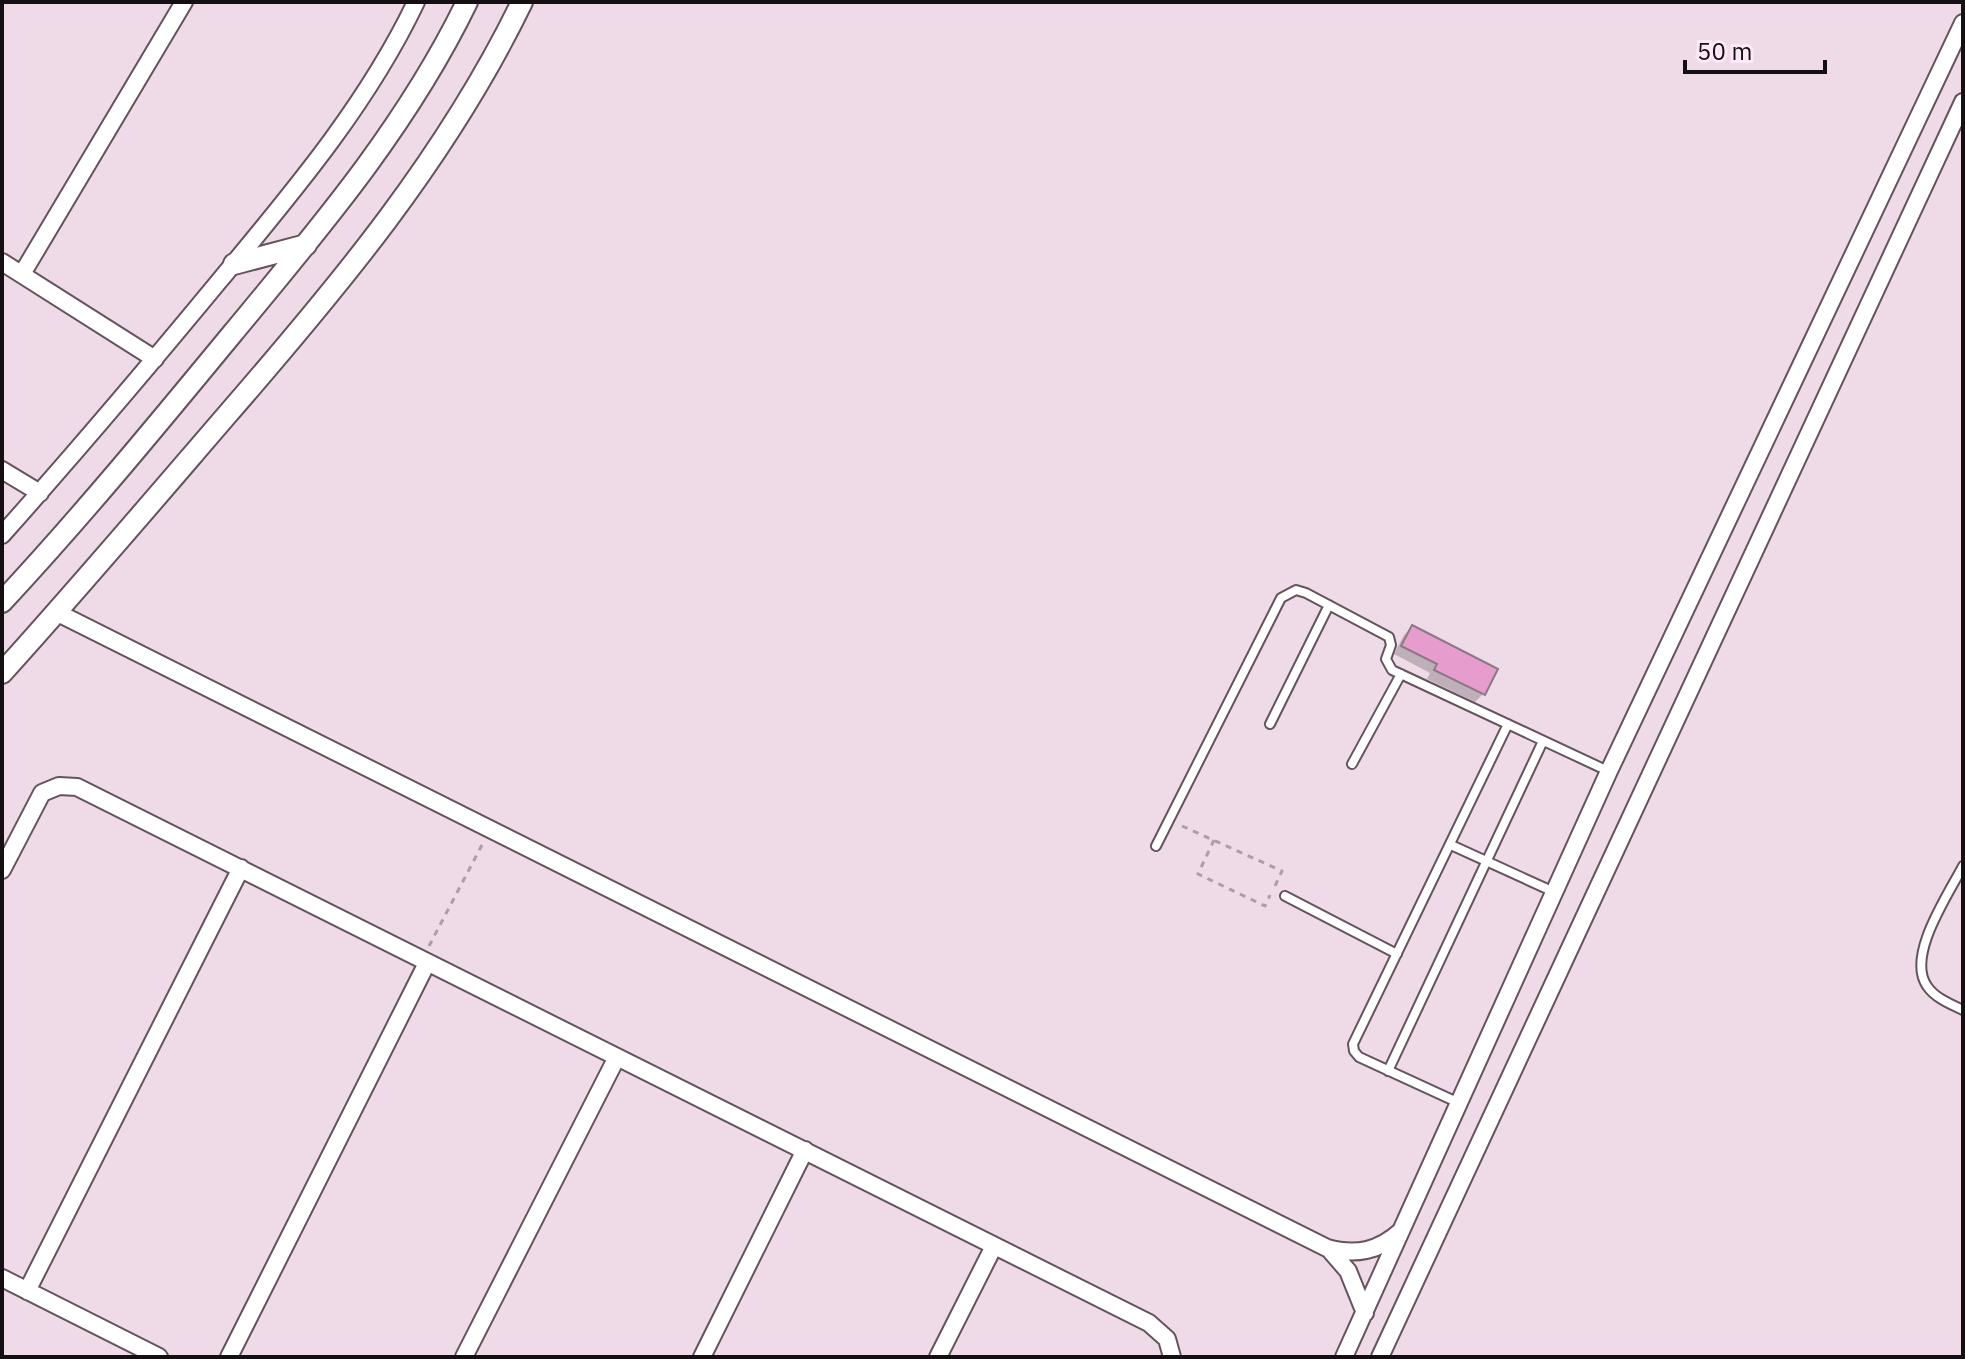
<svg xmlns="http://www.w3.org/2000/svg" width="1965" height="1359" font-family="'IBM Plex Sans',sans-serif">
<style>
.shadow{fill:#0003}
.building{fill:#e79cce;stroke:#8b7985;stroke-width:2}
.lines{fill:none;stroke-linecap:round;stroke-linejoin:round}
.service-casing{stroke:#64535e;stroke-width:12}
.minor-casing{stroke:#64535e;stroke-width:20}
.tertiary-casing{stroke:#64535e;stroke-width:24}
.path{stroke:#ad9da7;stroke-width:3;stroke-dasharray:6 6;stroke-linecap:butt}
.service{stroke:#fff;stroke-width:8}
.minor{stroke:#fff;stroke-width:16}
.tertiary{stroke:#fff;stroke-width:20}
</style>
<rect width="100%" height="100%" fill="#efdbe7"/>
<!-- shadow -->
<path class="shadow" d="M1412,627L1483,694L1475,702L1427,679L1430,673L1394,654L1404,635Z"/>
<!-- building -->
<path class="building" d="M1412,625L1498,669L1485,695L1434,670L1437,664L1401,646Z"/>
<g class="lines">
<!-- service casing -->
<g class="service-casing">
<path id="service" d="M1270,724L1329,605
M1352,764L1401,674
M1451,845L1554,892
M1156,846L1281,598L1296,590L1306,593L1389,637L1391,645L1386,659L1392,670L1608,771
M1963,866C1948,895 1906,956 1927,986C1935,998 1950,1004 1963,1010
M1285,896L1397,954
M1388,1071L1543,741
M1459,1103L1359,1057L1354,1051L1353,1044L1508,724"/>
</g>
<!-- minor casing -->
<g class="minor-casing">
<path id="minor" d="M2,262L155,359
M22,274L184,2
M2,470L40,493
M2,535C76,452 149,366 220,280C292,193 367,105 416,2
M56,612L1327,1248C1356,1256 1379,1251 1401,1231
M2,870L42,793L59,786L77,787L1149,1323L1167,1339L1172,1357
M1329,1249L1348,1271L1365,1313
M2,1278L159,1357
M27,1291L241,868
M229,1357L427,963
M464,1357L617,1057
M702,1357L805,1150
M938,1357L994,1246
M1344,1357L1609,771L1963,23
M1380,1357L1963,102"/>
</g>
<!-- tertiary casing -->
<g class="tertiary-casing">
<path id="tertiary" d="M234,264L306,245
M2,602C82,516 157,425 232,334C319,229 407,126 467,2
M2,673C78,589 152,502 226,416C338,287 447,157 522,2"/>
</g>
<!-- path -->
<path class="path" d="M1182,826L1282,871L1274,888
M1214,840L1198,874L1265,906L1270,895
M429,946L483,843"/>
<!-- service -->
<use href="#service" class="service"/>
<!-- minor -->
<use href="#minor" class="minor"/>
<!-- tertiary -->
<use href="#tertiary" class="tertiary"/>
</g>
<!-- border -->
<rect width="1965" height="1359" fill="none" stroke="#150e13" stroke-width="8"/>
<!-- scale -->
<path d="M1685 60v12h140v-12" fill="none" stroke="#150e13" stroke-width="4"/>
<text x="1697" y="60" font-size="24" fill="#150e13" stroke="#fde8f5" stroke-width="6" paint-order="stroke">50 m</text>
</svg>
